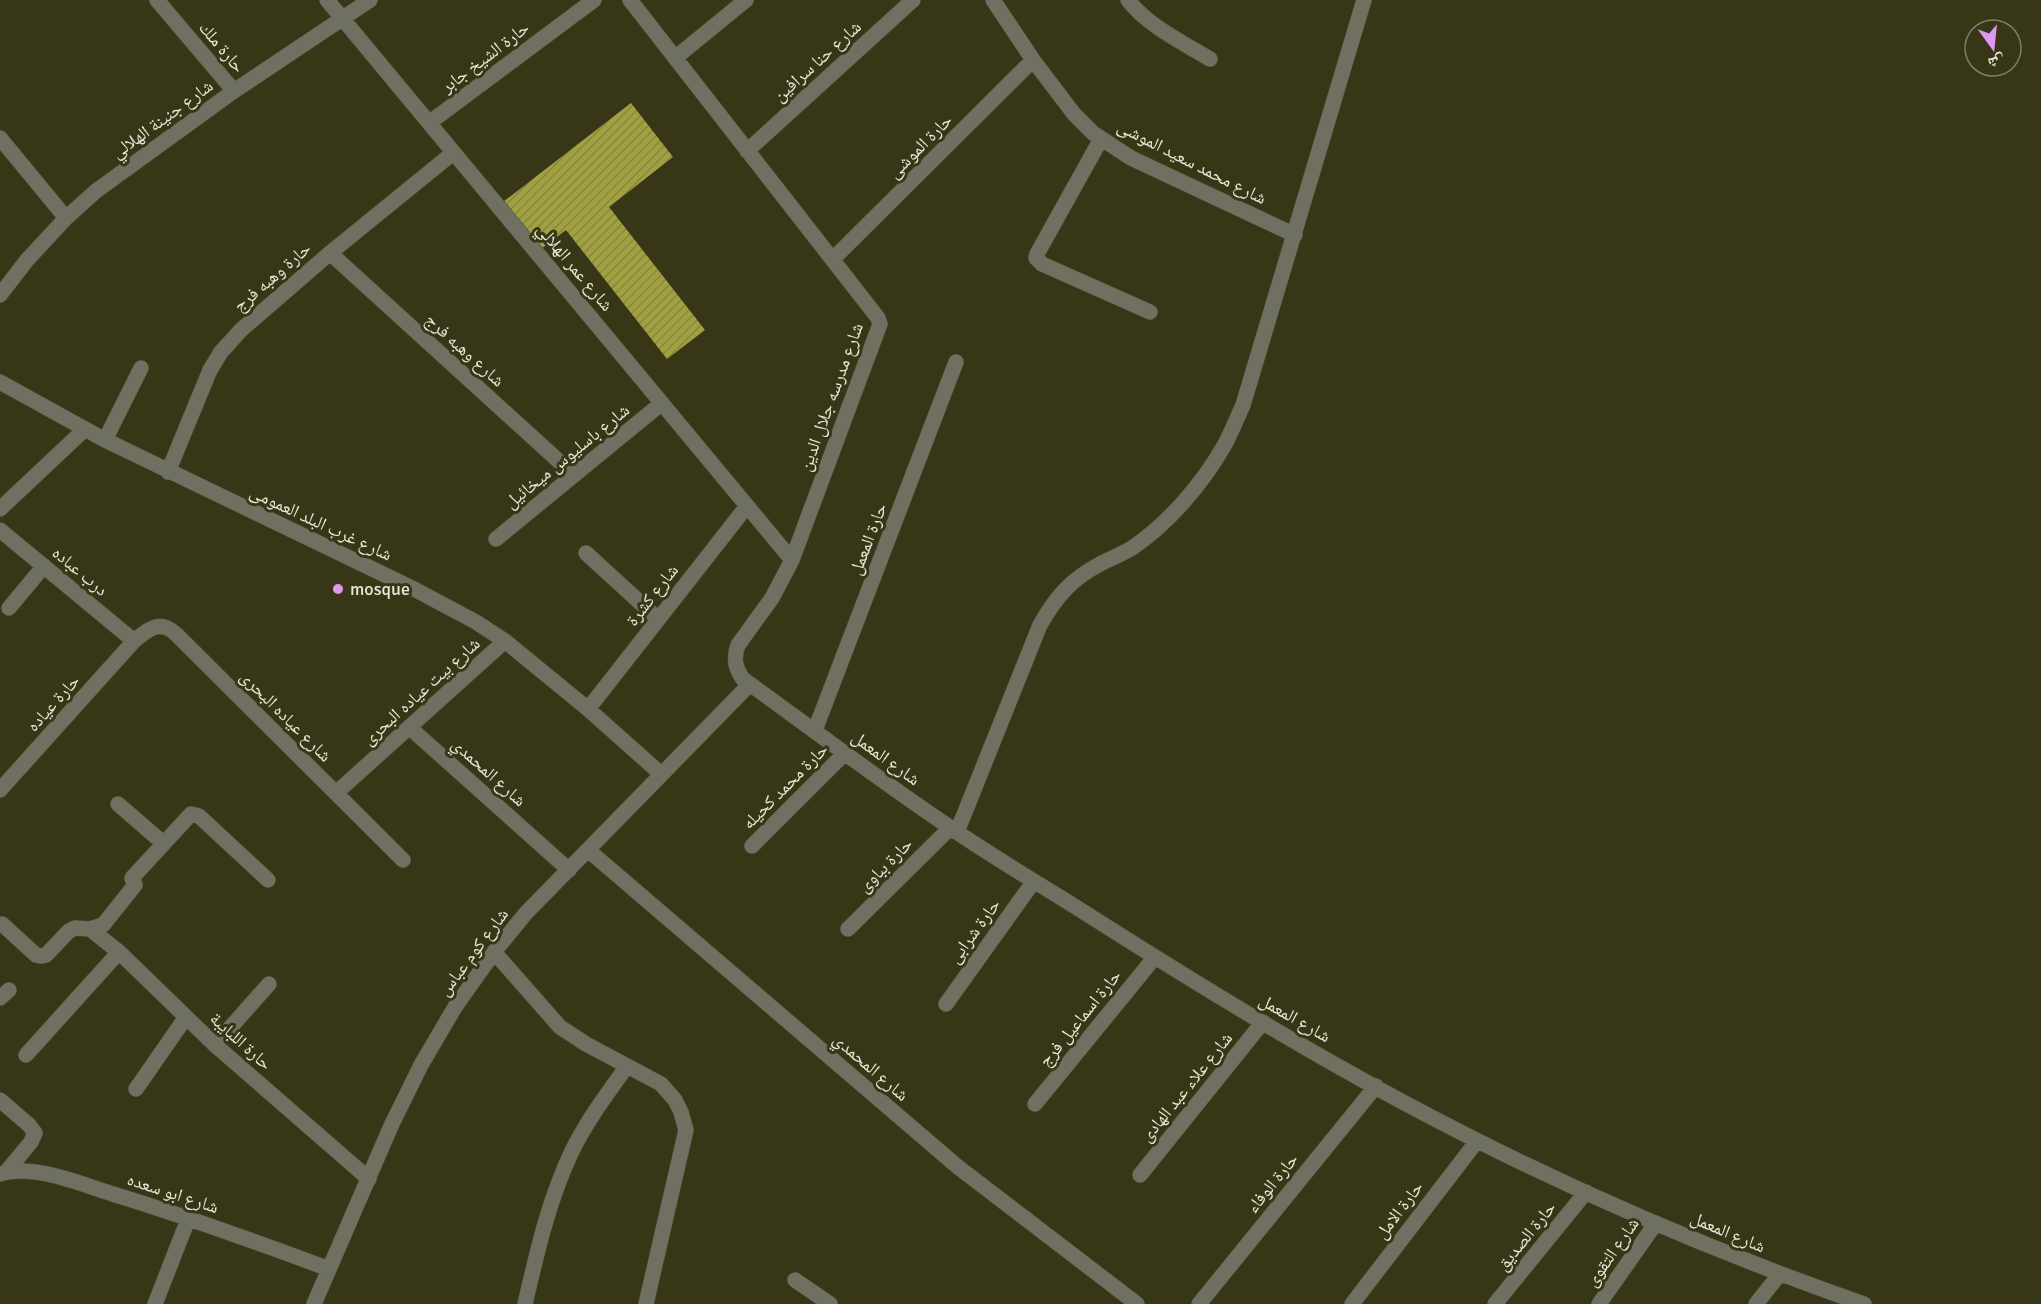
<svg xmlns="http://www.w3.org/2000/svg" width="2041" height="1304" font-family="Signika,'Noto Naskh Arabic',sans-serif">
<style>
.building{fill:url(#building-hatch)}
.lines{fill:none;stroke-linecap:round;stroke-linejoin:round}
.minor-casing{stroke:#535336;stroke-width:16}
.minor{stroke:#6f7061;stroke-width:15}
.poi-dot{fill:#de98f2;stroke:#373718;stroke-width:2}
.labels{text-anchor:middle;stroke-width:6;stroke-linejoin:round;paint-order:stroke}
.street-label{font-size:18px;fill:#e7e8d6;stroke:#373718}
.poi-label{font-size:18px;fill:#e7e8d6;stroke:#373718;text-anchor:start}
</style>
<defs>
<pattern id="building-hatch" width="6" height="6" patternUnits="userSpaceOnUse" patternTransform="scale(1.5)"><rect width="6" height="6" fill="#a2a141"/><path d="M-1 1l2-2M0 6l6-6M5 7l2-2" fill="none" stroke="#868641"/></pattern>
</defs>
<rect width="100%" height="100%" fill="#373718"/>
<!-- building -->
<path class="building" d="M631,103L673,157L609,207L705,330L667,359L566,230L540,250L503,202Z"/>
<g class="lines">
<!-- minor casing -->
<g class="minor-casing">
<path id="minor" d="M157,0L234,91
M327,0L792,560
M630,0L878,318L880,324L792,560L772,598L738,645C733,658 735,668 743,679C811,728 878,779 948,826C994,858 1043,886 1090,916C1216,996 1344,1074 1476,1140C1601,1203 1732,1258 1864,1304
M993,0L1033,60L1074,114L1093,133L1131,158L1295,235
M1128,0C1148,26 1182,42 1210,59
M675,58L746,0
M429,123L594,0
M0,138L66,218
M1101,139L1037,254L1036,258L1042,264L1150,312
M747,151L913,0
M330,253L574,475
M833,259L1033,60
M0,295L27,260L66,218L96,191L234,91L370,0
M0,382L105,440L414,589L476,622L505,641L588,709L661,774
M105,440L141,368
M168,472L210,370L221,352L241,330L330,253L453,153
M0,509L84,430
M0,530L134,641
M496,539L662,403
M586,553L658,619
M9,608L44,566
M588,709L747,506
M409,727L569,870
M815,730L956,362
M0,790L134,641C148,629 160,619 176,634L403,860
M336,793L505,641
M118,804L163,843
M957,832L1040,625C1056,597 1070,580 1100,564C1110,559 1122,554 1132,548C1169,523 1202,484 1224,446C1231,433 1237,418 1243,405L1364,0
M752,846L845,753
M588,850L958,1167L1137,1304
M2,924L36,955L42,956L46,955L69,931L75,928L90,929L103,925L135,885L132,878L191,814L199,816L268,880
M90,929L119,952L215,1045L369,1179
M848,929L950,828
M494,952L560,1027L586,1044L661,1084L675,1100L681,1112L686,1130L646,1304
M0,998L9,990
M946,1004L1034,881
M215,1045L269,984
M26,1055L119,952
M136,1089L186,1017
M0,1100L29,1125L35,1133L31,1142L7,1171
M1035,1104L1155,957
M0,1174C34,1163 83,1185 116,1195C188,1217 259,1243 329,1269
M1140,1175L1263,1022
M795,1280L830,1304
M155,1304L189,1217
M314,1304L391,1126L421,1065L455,1007L494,952L526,913L750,684
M525,1304C537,1252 549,1199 572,1151C587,1120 608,1093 627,1066
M1199,1304L1376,1086
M1352,1304L1477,1141
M1495,1304L1586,1192
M1599,1304L1656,1223
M1756,1304L1779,1275"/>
</g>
<!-- minor -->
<use href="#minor" class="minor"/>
</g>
<!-- markers -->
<circle class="poi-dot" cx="338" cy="589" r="6"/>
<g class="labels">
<!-- street labels -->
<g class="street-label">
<text transform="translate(222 47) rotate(50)" y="6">حارة ملك</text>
<text transform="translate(485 57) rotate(-37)" y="6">حارة الشيخ جابر</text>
<text transform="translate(817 61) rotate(-42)" y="6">شارع حنا سرافين</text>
<text transform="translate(162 119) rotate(-36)" y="6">شارع جنينة الهلالي</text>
<text transform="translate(920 146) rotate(-45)" y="6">حارة الموشى</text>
<text transform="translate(1192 162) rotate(27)" y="6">شارع محمد سعيد الموشى</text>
<text transform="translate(575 267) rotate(50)" y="6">شارع عمر الهلالي</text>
<text transform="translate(272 277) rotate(-41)" y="6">حارة وهبه فرج</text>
<text transform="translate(465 350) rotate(42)" y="6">شارع وهبه فرج</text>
<text transform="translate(831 397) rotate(-70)" y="6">شارع مدرسه جلال الدين</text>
<text transform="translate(567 456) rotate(-39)" y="6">شارع باسليوس ميخائيل</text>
<text transform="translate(321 523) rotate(25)" y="6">شارع غرب البلد العمومى</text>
<text transform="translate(868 539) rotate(-69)" y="6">حارة المعمل</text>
<text transform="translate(80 571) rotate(40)" y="6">درب عباده</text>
<text transform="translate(652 595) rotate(-52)" y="6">شارع كشرة</text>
<text transform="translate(421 691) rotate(-42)" y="6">شارع بيت عياده البحرى</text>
<text transform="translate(53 703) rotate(-48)" y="6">حارة عياده</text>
<text transform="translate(286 716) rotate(45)" y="6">شارع عياده البحرى</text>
<text transform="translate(886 758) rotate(36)" y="6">شارع المعمل</text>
<text transform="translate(489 772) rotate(42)" y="6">شارع المحمدي</text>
<text transform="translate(785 786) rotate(-45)" y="6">حارة محمد كحيله</text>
<text transform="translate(885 865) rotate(-45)" y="6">حارة بباوى</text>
<text transform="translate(974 931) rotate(-54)" y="6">حارة شرابى</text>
<text transform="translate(473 952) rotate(-53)" y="6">شارع كوم عباس</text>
<text transform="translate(1080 1018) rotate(-51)" y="6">حارة اسماعيل فرج</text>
<text transform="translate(1295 1018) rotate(30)" y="6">شارع المعمل</text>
<text transform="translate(241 1041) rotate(42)" y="6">حارة اللبايبة</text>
<text transform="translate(871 1067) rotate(41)" y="6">شارع المحمدي</text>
<text transform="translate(1186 1087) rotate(-51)" y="6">شارع علاء عبد الهادى</text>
<text transform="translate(1272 1183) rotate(-51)" y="6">حارة الوفاء</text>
<text transform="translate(173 1193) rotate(18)" y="6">شارع ابو سعده</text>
<text transform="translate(1399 1210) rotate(-53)" y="6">حارة الامل</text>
<text transform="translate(1728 1232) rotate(23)" y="6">شارع المعمل</text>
<text transform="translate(1526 1236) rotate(-51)" y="6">حارة الصديق</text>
<text transform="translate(1612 1252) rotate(-55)" y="6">شارع التقوى</text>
</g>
<!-- poi labels -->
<g class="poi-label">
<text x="350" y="595">mosque</text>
</g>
</g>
<!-- north arrow -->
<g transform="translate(1993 48) rotate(165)"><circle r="28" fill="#373718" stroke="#7d7e64" stroke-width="1.5"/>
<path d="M0-4.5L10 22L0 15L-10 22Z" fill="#de98f2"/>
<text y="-9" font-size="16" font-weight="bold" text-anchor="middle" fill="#e7e8d6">ش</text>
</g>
</svg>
